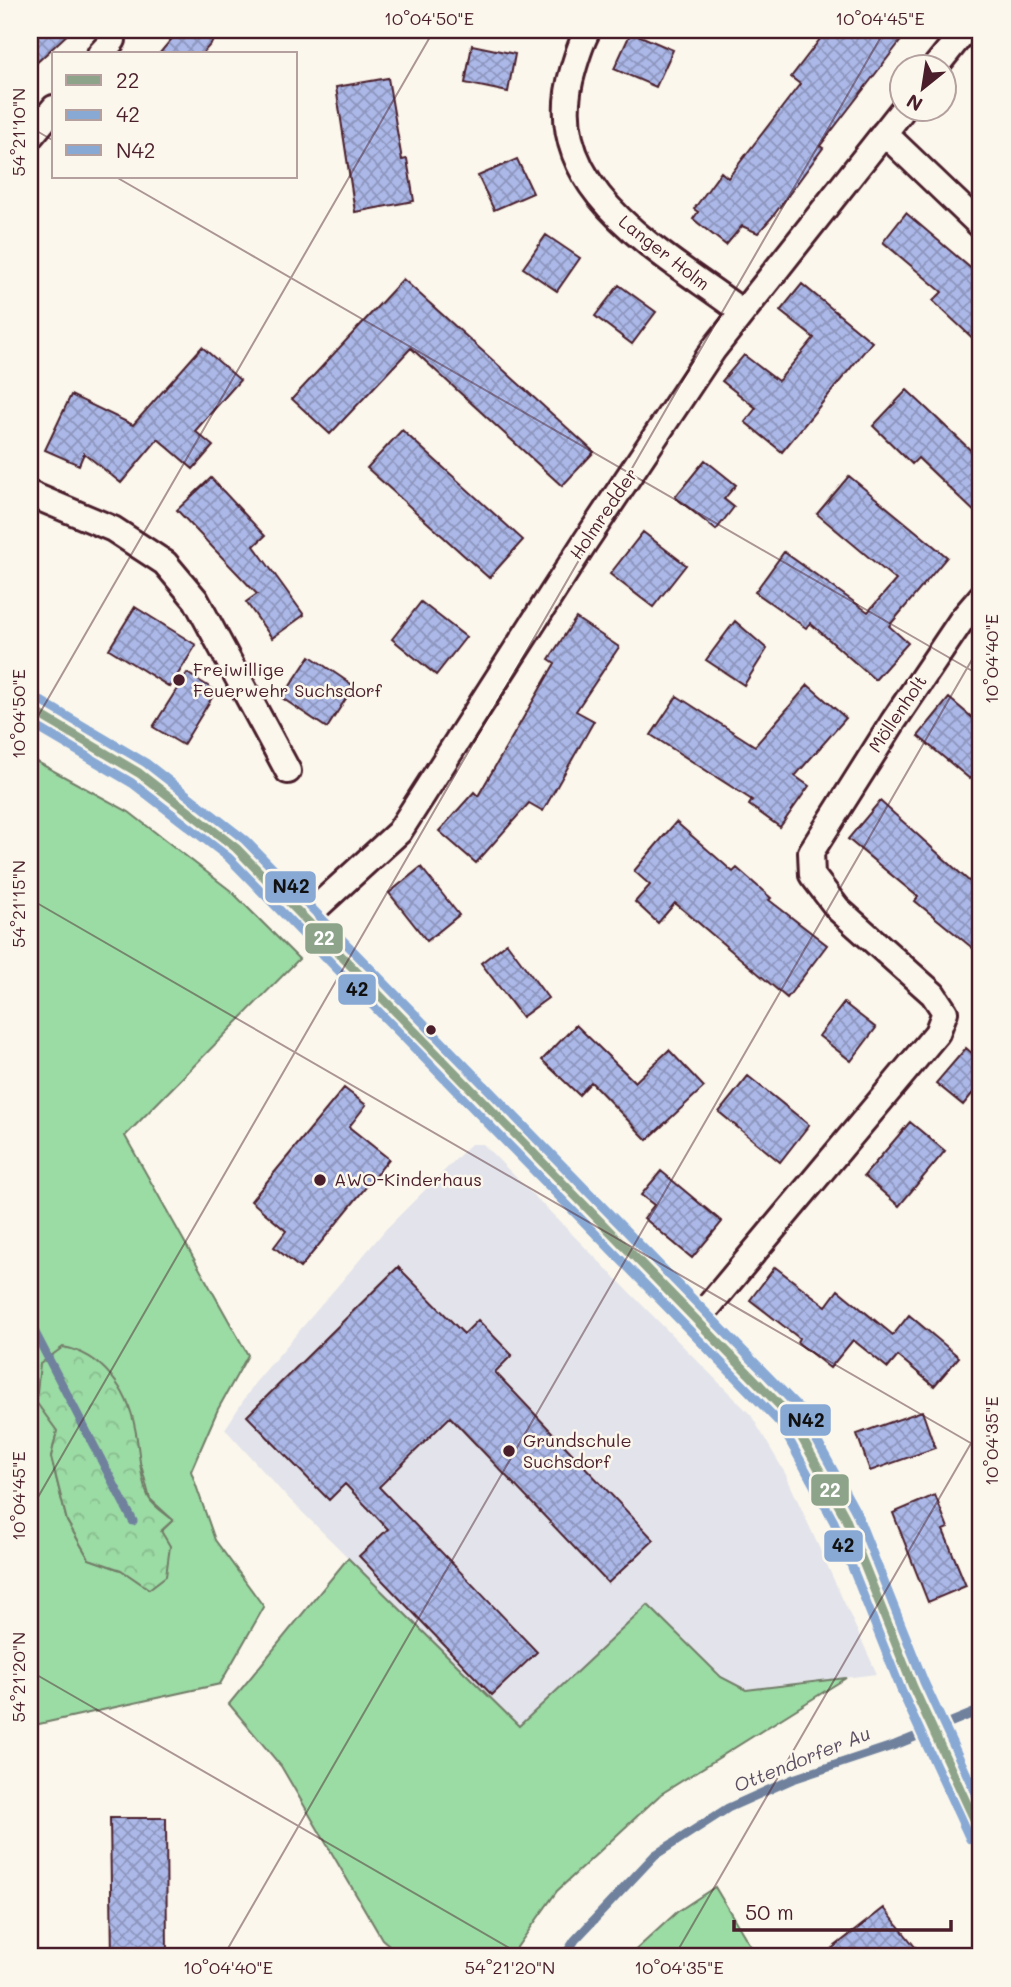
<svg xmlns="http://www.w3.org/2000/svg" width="1011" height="1987" font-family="Mali,sans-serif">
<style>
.built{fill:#e3e4eb}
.grass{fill:#9bdba4;stroke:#727d68;stroke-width:2;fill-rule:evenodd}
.forest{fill:url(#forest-crowns);stroke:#727d68;stroke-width:2}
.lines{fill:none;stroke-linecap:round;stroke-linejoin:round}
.stream{stroke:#70819d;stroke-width:9}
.building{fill:url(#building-cross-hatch);stroke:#4a1f2b;stroke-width:2}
.minor-casing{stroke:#4a1f2b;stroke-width:30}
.minor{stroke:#fbf7ec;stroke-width:24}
.bus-1-casing{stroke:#fbf7ec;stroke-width:14}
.bus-2-casing{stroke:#fbf7ec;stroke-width:14}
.bus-3-casing{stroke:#fbf7ec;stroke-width:14}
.bus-1{stroke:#8ea48a;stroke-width:9}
.bus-2{stroke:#89a9d5;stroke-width:9}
.bus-3{stroke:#89a9d5;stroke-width:9}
.ticks{fill:none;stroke:#4a1f2b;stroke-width:2;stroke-opacity:0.45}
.poi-dot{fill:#4a1f2b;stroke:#fbf7ec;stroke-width:2.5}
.labels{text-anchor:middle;stroke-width:5;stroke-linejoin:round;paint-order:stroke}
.street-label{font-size:18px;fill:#4a1f2b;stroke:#fbf7ec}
.poi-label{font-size:18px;fill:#4a1f2b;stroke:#fbf7ec;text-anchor:start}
.water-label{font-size:19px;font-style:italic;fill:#5d5064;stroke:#fbf7ec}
.line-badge{stroke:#fbf7ec;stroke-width:2.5}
.badge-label{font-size:19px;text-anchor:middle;font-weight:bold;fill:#fff}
.pale-badge-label{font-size:19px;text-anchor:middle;font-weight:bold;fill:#111}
.neatline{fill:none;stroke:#4a1f2b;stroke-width:2.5}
.ticks-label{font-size:18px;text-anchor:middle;fill:#4a1f2b}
</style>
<defs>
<pattern id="forest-crowns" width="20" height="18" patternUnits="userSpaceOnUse" patternTransform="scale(1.75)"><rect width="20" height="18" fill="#9bdba4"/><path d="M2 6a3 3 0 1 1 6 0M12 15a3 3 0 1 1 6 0" fill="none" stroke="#87bc8d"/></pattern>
<pattern id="building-cross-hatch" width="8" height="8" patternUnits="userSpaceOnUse" patternTransform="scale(1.75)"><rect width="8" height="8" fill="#abb8e8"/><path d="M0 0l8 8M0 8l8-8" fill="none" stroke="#8d95bc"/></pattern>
</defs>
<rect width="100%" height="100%" fill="#fbf7ec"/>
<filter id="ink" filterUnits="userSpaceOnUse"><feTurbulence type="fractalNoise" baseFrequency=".0143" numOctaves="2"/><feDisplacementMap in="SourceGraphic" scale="14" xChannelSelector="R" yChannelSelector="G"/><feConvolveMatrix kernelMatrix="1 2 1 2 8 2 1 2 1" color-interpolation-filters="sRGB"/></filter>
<g filter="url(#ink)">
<!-- built -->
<path class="built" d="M471,1144H483L751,1415L785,1473L877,1674L746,1690L721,1677L648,1605L519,1727L283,1493L225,1429L254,1384L386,1229Z"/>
<!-- grass -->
<path class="grass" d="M30,758L129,812L231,891L299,959L125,1136L248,1355L218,1409L191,1471L215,1540L264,1607L220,1684L30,1726ZM57,1431L141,1465L150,1499L173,1520L121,1570L89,1559L67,1521L51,1457Z
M348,1558L519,1726L648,1605L721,1677L746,1690L846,1678L661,1794L557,1891L510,1957H403L382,1939L281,1766L229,1704Z
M715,1887L757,1957H628L677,1912Z"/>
<!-- forest -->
<path class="forest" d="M63,1347C102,1354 128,1390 135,1428C140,1450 139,1477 149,1498C153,1506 166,1514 173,1520L161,1531L170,1546L166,1576L149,1589L121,1570L89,1559L67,1521L51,1457L57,1431L36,1402L40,1364Z"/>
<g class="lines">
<!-- stream -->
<path class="stream" d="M30,1323L133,1521
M564,1957L575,1940L655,1855L728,1808L793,1779L895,1745L981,1710"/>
</g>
<!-- building -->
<path class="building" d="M30,30H72L30,69Z
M179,30H223L202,54H159Z
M827,30H909L820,146L823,148L773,216L758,233L742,226L726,245L693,219L698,212L694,209L721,172L728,178L800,84L791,77Z
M631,32L673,50L656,87L614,69Z
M472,45L515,54L508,92L465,83Z
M388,78L402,160L407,159L414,201L355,212L336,87Z
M517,159L533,193L494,210L478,176Z
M906,213L981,277V346L933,301L942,292L883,242Z
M546,235L580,258L557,291L523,268Z
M403,279L594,452L562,486L411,348L330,434L292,399Z
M802,284L872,342L782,452L745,422L756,408L722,381L744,355L778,381L780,379L814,338L780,311Z
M619,285L656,312L632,344L595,316Z
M202,347L240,380L195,431L213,446L193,469L158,439L121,483L84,453L79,465L45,450L71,395L133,425Z
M907,390L981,460V518L918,458L912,464L873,426Z
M402,430L523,540L489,578L367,468Z
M705,460L736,485L724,499L734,507L716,530L675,497Z
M849,476L947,557L889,626L908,643L875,680L810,623L806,628L755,592L784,552L868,612L896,580L817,514Z
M211,478L265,536L254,546L304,615L272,638L246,602L257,594L177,510Z
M643,532L686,565L653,607L610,574Z
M421,602L466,637L436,675L392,639Z
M135,607L196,645L170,687L109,649Z
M576,618L619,647L576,711L594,721L543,811L529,803L476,863L439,831L474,792L478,796L555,663L549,659Z
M735,621L767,649L744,685L706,660Z
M310,656L354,686L327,728L282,698Z
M187,673L216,691L183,745L153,727Z
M808,685L846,718L795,776L809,786L780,827L749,805L752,800L651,735L677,696L755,746Z
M949,698L981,725V765L970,779L918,736Z
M880,801L981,892V955L915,901L918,897L848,839Z
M676,822L733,872L737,868L771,898L769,900L827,945L787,998L675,903L658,923L635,902L650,885L634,871Z
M421,867L459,915L427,941L389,893Z
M507,943L548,998L522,1017L481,963Z
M844,1003L876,1028L851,1061L819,1036Z
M576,1025L635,1082L669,1050L704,1087L647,1140L591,1082L579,1095L542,1060Z
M966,1048L981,1061V1083L963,1105L936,1083Z
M748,1076L809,1125L780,1162L719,1112Z
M344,1088L366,1105L349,1127L389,1159L300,1268L274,1247L286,1231L251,1201Z
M910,1122L945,1151L899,1206L864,1176Z
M661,1171L722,1222L692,1258L644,1218L654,1205L641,1195Z
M398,1267L464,1334L478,1320L512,1355L495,1372L654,1540L608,1583L450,1417L379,1487L537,1652L492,1695L359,1556L388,1529L345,1484L329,1500L247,1416Z
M775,1267L826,1306L838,1290L893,1335L909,1315L959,1357L934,1386L898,1356L888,1368L853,1340L830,1368L797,1342L799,1338L750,1300Z
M922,1411L935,1448L870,1471L857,1434Z
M935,1495L948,1528L943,1530L966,1586L928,1602L893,1513Z
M110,1818H166L167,1957H112Z
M884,1908L923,1957H821Z"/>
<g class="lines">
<!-- minor casing -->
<g class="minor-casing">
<path id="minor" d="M588,30C581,42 577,56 573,70C537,189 663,252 742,312
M100,54L113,40
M936,66L965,30
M884,133L981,226
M30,137L54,108
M30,494L113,529L165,563L196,600L288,771
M30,709L139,773L236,848L493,1115L790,1416L845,1517L913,1687L981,1834
M305,918L399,832L585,542L713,350L904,108
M698,1319L937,1033L945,1012L933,994L838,909L812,875L811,852L893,722L963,618L981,597"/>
</g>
<!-- minor -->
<use href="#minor" class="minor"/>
<!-- bus-1 casing -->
<g class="bus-1-casing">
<path id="bus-1" d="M30,709L139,773L236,848L790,1416L845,1517L913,1687L981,1834"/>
</g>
<!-- bus-2 casing -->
<g class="bus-2-casing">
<path id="bus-2" d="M30,723L132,783L228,857L780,1423L834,1522L902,1692L970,1839"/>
</g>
<!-- bus-3 casing -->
<g class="bus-3-casing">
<path id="bus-3" d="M36,698L146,763L245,840L799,1408L856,1512L924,1682L981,1805"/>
</g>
<!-- bus-1 -->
<use href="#bus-1" class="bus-1"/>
<!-- bus-2 -->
<use href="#bus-2" class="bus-2"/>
<!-- bus-3 -->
<use href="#bus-3" class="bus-3"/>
</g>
</g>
<!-- ticks -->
<path class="ticks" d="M30,127L54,141M116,177L981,676M30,730L434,30M30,899L981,1449M30,1511L885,30M30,1671L525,1957M223,1957L981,644M674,1957L981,1426"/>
<!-- markers -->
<g class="poi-dot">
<circle cx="179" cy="680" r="7"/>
<circle cx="431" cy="1030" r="6"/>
<circle cx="320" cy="1180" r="7"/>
<circle cx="509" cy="1451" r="7"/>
</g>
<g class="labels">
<!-- street labels -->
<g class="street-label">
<text transform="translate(664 253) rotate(38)" y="6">Langer Holm</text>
<text transform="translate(604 514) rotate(-56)" y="6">Holmredder</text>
<text transform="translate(898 714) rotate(-56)" y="6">Möllenholt</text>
</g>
<!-- poi labels -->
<g class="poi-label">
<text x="193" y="676">Freiwillige<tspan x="193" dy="21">Feuerwehr Suchsdorf</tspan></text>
<text x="334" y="1186">AWO-Kinderhaus</text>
<text x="523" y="1447">Grundschule<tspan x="523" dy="21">Suchsdorf</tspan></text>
</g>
<!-- water labels -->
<g class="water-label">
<text transform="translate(802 1759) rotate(-22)" y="7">Ottendorfer Au</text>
</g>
</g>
<g class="line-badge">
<rect x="264" y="870" width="53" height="34" rx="7" fill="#89a9d5"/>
<rect x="304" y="922" width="40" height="33" rx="7" fill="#8ea48a"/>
<rect x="337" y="973" width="40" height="33" rx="7" fill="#89a9d5"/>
<rect x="779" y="1403" width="53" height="34" rx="7" fill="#89a9d5"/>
<rect x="810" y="1473" width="40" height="34" rx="7" fill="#8ea48a"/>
<rect x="823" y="1529" width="41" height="34" rx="7" fill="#89a9d5"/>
</g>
<g class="badge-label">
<text x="324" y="945">22</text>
<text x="830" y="1497">22</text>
</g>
<g class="pale-badge-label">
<text x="291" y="893">N42</text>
<text x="357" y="996">42</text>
<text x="806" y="1427">N42</text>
<text x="843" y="1552">42</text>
</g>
<!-- margin -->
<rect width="1011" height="1987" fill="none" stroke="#fbf7ec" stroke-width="77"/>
<!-- legend -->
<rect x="52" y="52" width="245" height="126" fill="#fbf7ec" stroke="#b4a19f" stroke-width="2"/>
<rect x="66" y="75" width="35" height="10" fill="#8ea48a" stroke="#b4a19f" stroke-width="2"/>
<text x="116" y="88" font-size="21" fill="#4a1f2b">22</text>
<rect x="66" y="110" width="35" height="10" fill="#89a9d5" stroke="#b4a19f" stroke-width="2"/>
<text x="116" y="122" font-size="21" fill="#4a1f2b">42</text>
<rect x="66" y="145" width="35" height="10" fill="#89a9d5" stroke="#b4a19f" stroke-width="2"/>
<text x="116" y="158" font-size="21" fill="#4a1f2b">N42</text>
<!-- north arrow -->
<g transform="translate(923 88) rotate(210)"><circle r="33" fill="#fbf7ec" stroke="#b4a19f" stroke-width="2"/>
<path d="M0-5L12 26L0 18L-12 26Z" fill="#4a1f2b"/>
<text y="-10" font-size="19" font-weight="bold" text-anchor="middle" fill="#4a1f2b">N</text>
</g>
<!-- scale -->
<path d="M734 1920v10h217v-10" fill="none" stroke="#4a1f2b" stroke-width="3.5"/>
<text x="745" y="1920" font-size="21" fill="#4a1f2b" stroke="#fbf7ec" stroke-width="5" paint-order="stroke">50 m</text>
<rect x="38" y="38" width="934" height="1910" class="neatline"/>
<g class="ticks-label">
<text x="429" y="25">10°04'50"E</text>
<text x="880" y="25">10°04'45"E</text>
<text transform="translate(19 132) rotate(-90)" y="6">54°21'10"N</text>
<text transform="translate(992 659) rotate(-90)" y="6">10°04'40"E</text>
<text transform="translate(19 714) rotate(-90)" y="6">10°04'50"E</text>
<text transform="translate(19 904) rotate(-90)" y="6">54°21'15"N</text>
<text transform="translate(992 1441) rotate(-90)" y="6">10°04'35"E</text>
<text transform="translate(19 1496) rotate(-90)" y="6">10°04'45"E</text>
<text transform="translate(19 1677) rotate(-90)" y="6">54°21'20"N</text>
<text x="228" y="1974">10°04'40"E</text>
<text x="510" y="1974">54°21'20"N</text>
<text x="679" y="1974">10°04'35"E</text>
</g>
</svg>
